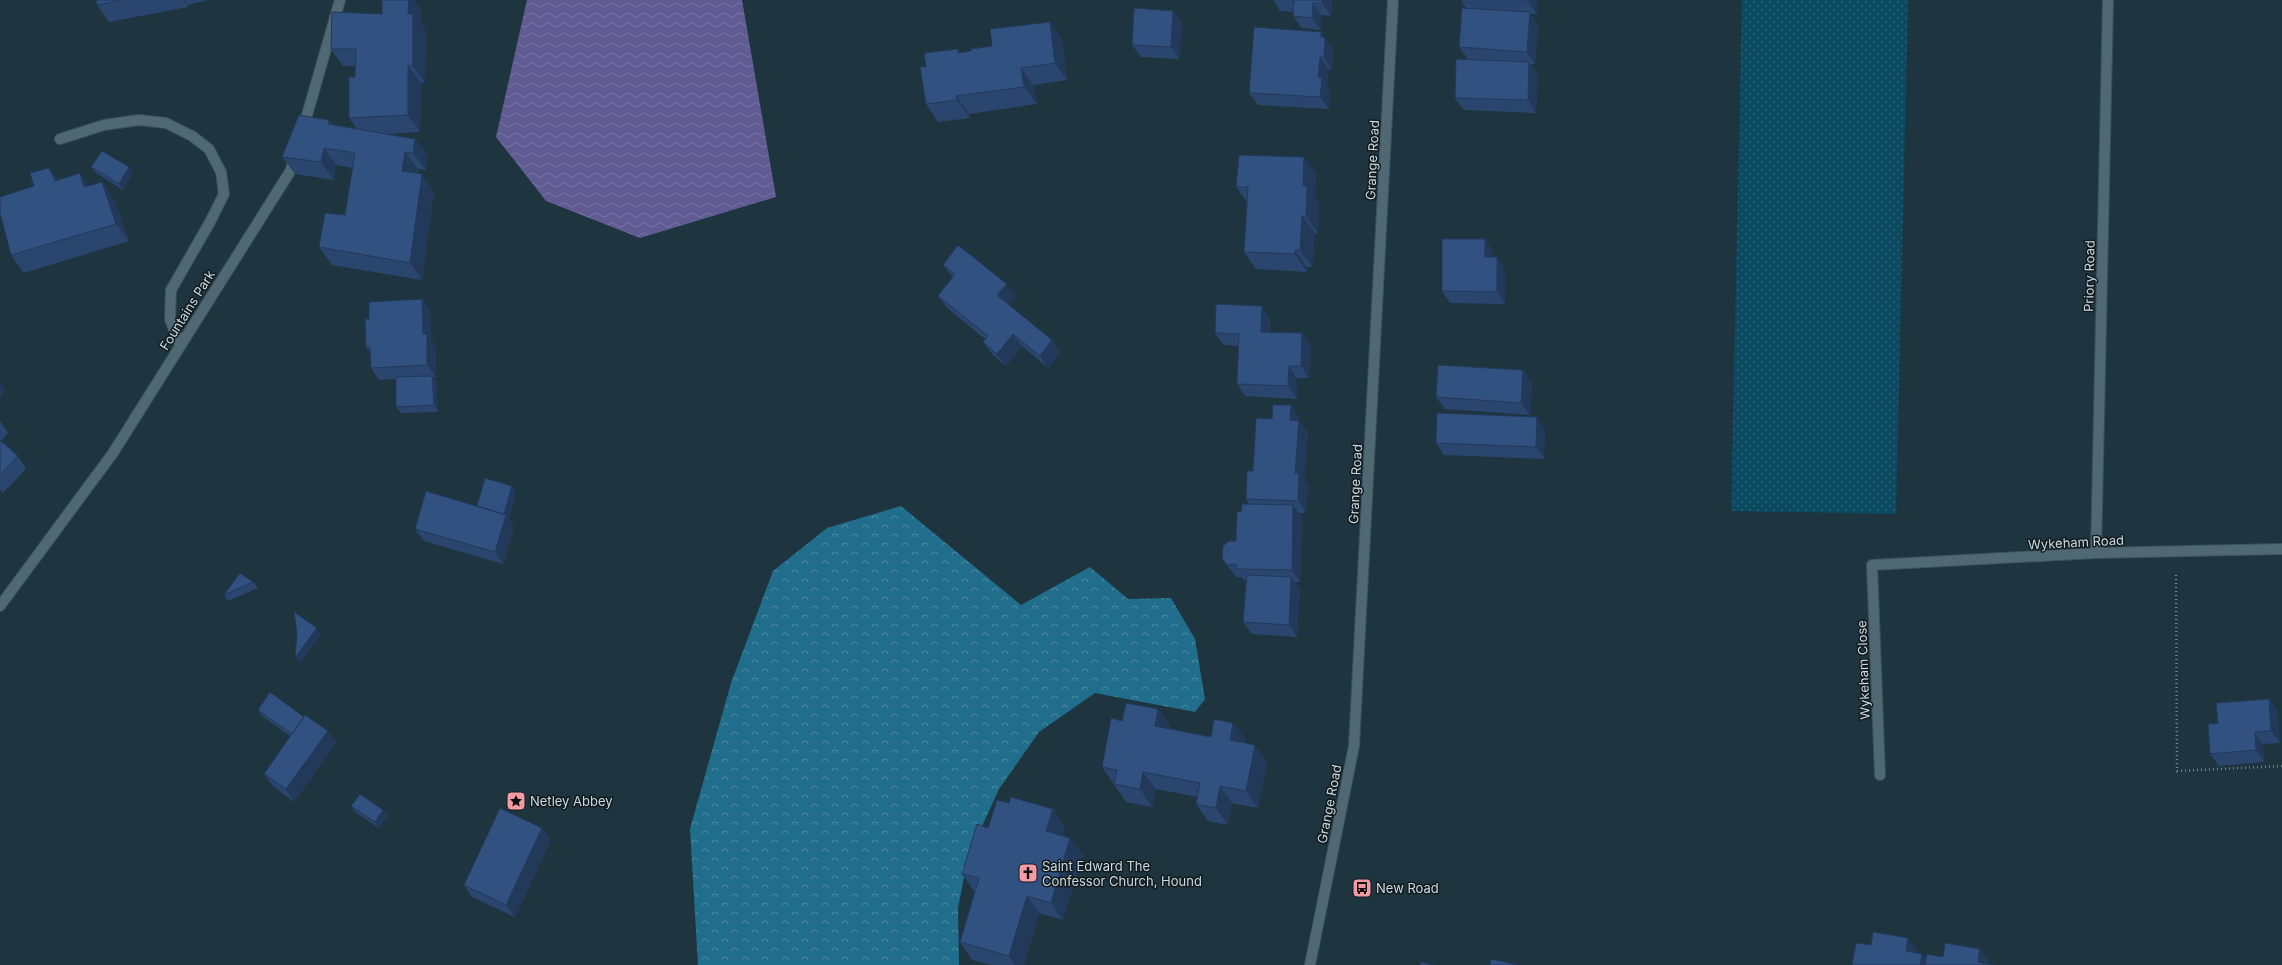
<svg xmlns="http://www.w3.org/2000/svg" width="2282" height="965" font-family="Inter,sans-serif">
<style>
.forest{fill:url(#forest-crowns)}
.garden{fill:url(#garden-dots)}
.water{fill:url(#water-waves)}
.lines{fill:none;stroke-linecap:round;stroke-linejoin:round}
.minor-casing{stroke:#3d5159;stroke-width:12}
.path{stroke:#70838b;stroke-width:2.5;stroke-dasharray:1 3;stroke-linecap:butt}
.minor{stroke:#506874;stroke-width:10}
.wall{fill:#2a466e}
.shaded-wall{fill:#22395a}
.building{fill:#315180;stroke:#22395a}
.labels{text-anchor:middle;stroke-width:3;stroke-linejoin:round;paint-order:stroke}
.street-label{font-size:13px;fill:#cbd9df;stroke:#111b1f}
.poi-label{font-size:13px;fill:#cbd9df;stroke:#111b1f;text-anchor:start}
</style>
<defs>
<pattern id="forest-crowns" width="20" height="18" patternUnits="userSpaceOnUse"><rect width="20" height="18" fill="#216e8c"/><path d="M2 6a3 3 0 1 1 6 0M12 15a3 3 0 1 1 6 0" fill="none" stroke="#4a89a1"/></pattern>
<pattern id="garden-dots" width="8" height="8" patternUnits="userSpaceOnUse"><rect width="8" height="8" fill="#0a4960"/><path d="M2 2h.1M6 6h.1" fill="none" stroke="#2c6376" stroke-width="1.8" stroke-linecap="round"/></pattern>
<pattern id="water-waves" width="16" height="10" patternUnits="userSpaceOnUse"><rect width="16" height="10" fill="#605c93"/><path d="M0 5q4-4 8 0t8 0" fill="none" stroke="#7573a2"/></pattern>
</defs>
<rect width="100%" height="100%" fill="#1e353f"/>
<!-- forest -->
<path class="forest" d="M901,506L1021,605L1090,567L1128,599L1171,598L1195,639L1205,699L1195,712L1095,693L1039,732L999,789L968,857L958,908L959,965H698L690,829L731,683L773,571L827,528Z"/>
<!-- garden -->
<path class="garden" d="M1742,0H1908L1896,514L1731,511Z"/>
<!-- water -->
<path class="water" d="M527,0H742L776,197L640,238L546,201L496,137Z"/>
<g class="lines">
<!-- minor casing -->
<g class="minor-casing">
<path id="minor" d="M303,129L340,0
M60,139L104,125L139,120L166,123L192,136L209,149L221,172L224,194L210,222L171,290L170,319L180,345
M2096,553L2108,0
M0,606L113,453L291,170L294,157
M1880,775L1872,565L2096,553L2282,549
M1310,965L1354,746L1393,0"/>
</g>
<!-- path -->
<path class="path" d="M2176,575L2177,771L2282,766"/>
<!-- minor -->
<use href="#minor" class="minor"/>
</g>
<!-- wall -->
<path class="wall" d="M96,0H209L187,5L188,7L109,22L97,5Z
M382,0H414L421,10V24L426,31L425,83H421L420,132L386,134L415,139L428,156L426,170L418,169L417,173L434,191L422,280L332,265L319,247L345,215L353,168L336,165L334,180L295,174L282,157L329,120L333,125L357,129L349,118L355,77V66H343L331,49L382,14Z
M1273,0H1332L1331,16L1321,15V30L1302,28L1293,16V12L1280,11Z
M1537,0V14H1531L1538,25L1535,64H1530L1538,74L1536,113L1464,110L1455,98L1468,59L1459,47L1466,8L1462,2Z
M1173,11L1182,23L1179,59L1141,57L1132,45Z
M1062,39L1067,80L1033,85L1037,104L969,114L970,118L938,122L926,104V67L960,53Z
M1330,44L1333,50L1332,70L1329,69L1327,85L1330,90L1329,109L1258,105L1249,93Z
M1304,157L1316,174L1315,198L1319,203L1318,234L1315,233L1312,267H1307V272L1256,269L1244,252L1247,202L1236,187Z
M91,167L133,173L123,190L96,173Z
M49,168L58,180L89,186L114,199L129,241L24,273L11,255L34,186Z
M1485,239L1493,252V257L1505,269V304L1450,303L1442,291Z
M943,265L1007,284L1016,296L1008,304L1061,352L1048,368L1022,346L1006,366L992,354L983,342L985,339L947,308L938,296L953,278Z
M422,299L430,311L431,339L436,346V377L433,378L436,382L438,412L401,413L396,407V379L379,380L371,368L370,353L366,347L369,319Z
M1270,318V332L1311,345L1309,378H1297V399L1245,396L1237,384L1239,346L1224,345L1215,333Z
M1532,382L1530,415L1445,409L1436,397Z
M1299,417V421L1308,433L1304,480L1308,485L1306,513H1298L1302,518L1300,582H1294L1300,589L1297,637L1252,634L1243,622L1246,581H1245L1241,577H1236L1222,558L1236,541L1241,512L1250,505L1246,499L1272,419Z
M0,421L8,433L1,441L18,456L26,469L3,493L0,490Z
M1545,429L1544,459L1444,455L1436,443Z
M516,492L509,519L514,527L503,564L424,541L415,529Z
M253,582L258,588L228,601L224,595Z
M2269,699L2277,711L2280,743L2263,744L2264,762L2219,766L2210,754L2218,723Z
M1158,709L1170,726V729L1211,737L1233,723L1246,740L1245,743L1267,762L1258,808L1232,803L1228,825L1208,821L1196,804L1197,797L1156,789L1152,807L1126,802L1102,767L1122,721Z
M258,710L304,717L328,731L336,743L294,802L273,786L264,774L290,736L262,716Z
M1009,803L1053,809L1065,827L1062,835L1070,838L1083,855L1063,920L1039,913L1024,965H991L972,960L960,942L975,891H974L962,874Z
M351,806L383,810L388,816L379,828L355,812Z
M542,828L551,840L515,917L472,897L464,885Z"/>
<!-- shaded-wall -->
<path class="shaded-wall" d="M183,0H184L187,5L188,7Z
M409,0H414L421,10V24L426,31L425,83L413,66L408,14Z
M1322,0H1332L1331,16L1322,3Z
M1528,0H1537V14L1528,2Z
M1313,3L1321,15V30L1312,18Z
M1173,11L1182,23L1179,59L1171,47Z
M1530,12L1538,25L1535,64L1527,52Z
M1050,22L1062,39L1067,80L1055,63Z
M1321,32L1333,50L1332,70L1324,58L1321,37Z
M1320,57L1329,69L1327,85L1330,90L1329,109L1320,97L1318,77Z
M1529,62L1538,74L1536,113L1528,100Z
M408,66L421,83L420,132L408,115Z
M1021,68L1033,85L1037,104L1024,87Z
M956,96L969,114L970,118L957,100Z
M329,120L341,137L328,124Z
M415,139L428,156L426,170L413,153Z
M324,148L336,165L334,180L321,162Z
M405,152L418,169L414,188L402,171Z
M1304,157L1316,174L1315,198L1319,203L1318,234L1306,216L1303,186Z
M129,167L133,173L123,190L119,184Z
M49,168L61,185L55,181Z
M80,173L92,190L84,187Z
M422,174L434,191L422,280L410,263Z
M102,182L114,199L129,241L116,224Z
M1302,216L1315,233L1312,267L1300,250Z
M1485,239L1493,252V269L1485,257Z
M1295,250L1307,267V272L1295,254Z
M1497,257L1505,269V304L1497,292Z
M1007,284L1016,296L1006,308L997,295Z
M422,299L430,311L431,339L436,346V377L427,365L423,334Z
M1262,306L1270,318L1269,344L1261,332Z
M1302,333L1311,345L1309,378L1301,366Z
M1013,334L1022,346L1006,366L997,354Z
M1052,340L1061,352L1048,368L1040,356Z
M1289,366L1297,378V399L1288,386Z
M1523,370L1532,382L1530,415L1521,403Z
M432,376L436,382L438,412L434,405Z
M1,384L5,390L0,399V385Z
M1291,405L1299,417V426V421L1308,433L1304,480L1308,485L1306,513L1298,501L1290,420Z
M1537,417L1545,429L1544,459L1536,447Z
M512,486L516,492L509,519L514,527L503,564L495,552L502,518Z
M1293,505L1302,518L1300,582L1292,570Z
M1291,577L1300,589L1297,637L1289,625Z
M317,628L321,634L300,664L295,658Z
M2269,699L2277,711L2280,743L2271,731Z
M1158,709L1170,726L1167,744L1155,726Z
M1233,723L1246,740L1243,757L1230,740Z
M328,731L336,743L294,802L286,789Z
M2255,732L2263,744L2264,762L2256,750Z
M1255,745L1267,762L1258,808L1246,791Z
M1143,772L1156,789L1152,807L1140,789Z
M1220,786L1232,803L1228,825L1216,808Z
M1053,809L1065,827L1059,848L1046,831Z
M383,810L388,816L379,828L375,822Z
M542,828L551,840L515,917L506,905Z
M1070,838L1083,855L1063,920L1051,903Z
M1027,896L1039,913L1024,965H1015L1009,956Z
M1908,938L1917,950L1915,963L1906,951Z
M1980,949L1989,961L1988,965L1978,962Z
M1922,954L1930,965H1920Z"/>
<!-- building -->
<path class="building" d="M96,0H123L97,5Z
M382,0H409L408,14H413V66H408V115L349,118V77H355L356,49H331L332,12L382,14Z
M1291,0H1322V3H1313L1312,18L1293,16L1294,0Z
M1462,0H1528V2H1462Z
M1134,8L1173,11L1171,47L1132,45Z
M1462,8L1530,12L1527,52L1459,47Z
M1050,22L1055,63L1021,68L1024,87L956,96L957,100L926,104L920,67H926L924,53L958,49V53L971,51V49L992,46L990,29Z
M1254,27L1321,32V37L1325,38L1324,58L1320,57L1318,77L1322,78L1320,97L1249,93Z
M1456,59L1529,62L1528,100L1455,98Z
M299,115L329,120L328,124L415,139L413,153L405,152L402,171L422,174L410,263L319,247L325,213L345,215L355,153L324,148L321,162L282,157Z
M102,151L129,167L119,184L91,167Z
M1239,155L1304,157L1303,186H1307L1306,216H1302L1300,250H1295V254L1244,252L1248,187H1236Z
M49,168L55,181L80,173L84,187L102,182L116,224L11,255L0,213V197L34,186L30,173Z
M1442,239H1485V257H1497V292L1442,291Z
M958,245L1007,284L997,295L1052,340L1040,356L1013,334L997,354L983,342L988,336L938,296L955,274L943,265Z
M422,299L423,334H427V365L371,368L370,347H366L365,319H369V302Z
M1216,304L1262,306L1261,332L1302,333L1301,366H1289L1288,386L1237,384L1239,334L1215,333Z
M1438,365L1523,370L1521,403L1436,397Z
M432,376L434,405L396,407V377Z
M1273,405H1291L1290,420L1299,421L1295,473H1299L1298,501L1246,499L1247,471H1253L1256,418L1272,419Z
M1437,413L1537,417L1536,447L1436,443Z
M0,440L18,456L0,475Z
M485,478L512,486L504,514L477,506Z
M426,491L506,515L495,552L415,529Z
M1242,504L1293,505L1292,570L1236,569V564L1227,565L1222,558L1223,546L1229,541H1236L1237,511L1241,512Z
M240,573L253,582L224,595Z
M1247,575L1291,577L1289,625L1243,622Z
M294,612L317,628L295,658L297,633Z
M270,692L304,717L292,734L258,710Z
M2269,699L2271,731L2255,732L2256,750L2210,754L2208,724L2218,723L2216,703Z
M1126,703L1158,709L1155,726L1211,737L1214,719L1233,723L1230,740L1255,745L1246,791L1220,786L1216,808L1196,804L1200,783L1143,772L1140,789L1114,784L1117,770L1102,767L1111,718L1122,721Z
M305,715L328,731L286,789L264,774Z
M360,794L383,810L375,822L351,806Z
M1011,797L1053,809L1046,831L1070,838L1051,903L1027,896L1009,956L960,942L979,878L962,874L977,824L988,828L997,800L1009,803Z
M500,808L542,828L506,905L464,885Z
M1873,932L1908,938L1906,951L1922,954L1920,965H1852L1856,943L1871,945Z
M1945,943L1980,949L1978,962L1994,965H1925L1927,954L1943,957Z
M1491,959L1518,965H1490Z
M1421,962L1434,965H1420Z"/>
<!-- icons -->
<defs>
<g id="sight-square" transform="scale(1)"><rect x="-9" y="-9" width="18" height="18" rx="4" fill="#f49aa5" stroke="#111b1f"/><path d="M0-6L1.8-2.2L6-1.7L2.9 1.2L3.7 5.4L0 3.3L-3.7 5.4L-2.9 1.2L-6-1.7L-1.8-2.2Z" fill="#111"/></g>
<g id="church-square" transform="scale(1)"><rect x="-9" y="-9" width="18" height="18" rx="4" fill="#f49aa5" stroke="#111b1f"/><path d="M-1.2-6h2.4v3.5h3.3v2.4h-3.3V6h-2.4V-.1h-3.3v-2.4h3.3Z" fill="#111"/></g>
<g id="bus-square" transform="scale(1)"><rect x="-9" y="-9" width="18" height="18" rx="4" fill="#f49aa5" stroke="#111b1f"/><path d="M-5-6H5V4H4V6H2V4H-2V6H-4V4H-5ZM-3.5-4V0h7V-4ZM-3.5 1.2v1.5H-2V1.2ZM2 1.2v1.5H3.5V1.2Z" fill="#111"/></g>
</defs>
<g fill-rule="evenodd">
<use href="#sight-square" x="516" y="801"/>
<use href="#church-square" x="1028" y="873"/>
<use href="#bus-square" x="1362" y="888"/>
</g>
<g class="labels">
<!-- street labels -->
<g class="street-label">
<text transform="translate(1372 160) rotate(-87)" y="5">Grange Road</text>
<text transform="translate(2089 276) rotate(-89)" y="5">Priory Road</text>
<text transform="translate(187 310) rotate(-58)" y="5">Fountains Park</text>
<text transform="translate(1355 484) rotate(-87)" y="5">Grange Road</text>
<text transform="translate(2076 542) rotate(-3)" y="5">Wykeham Road</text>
<text transform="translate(1863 670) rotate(-92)" y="5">Wykeham Close</text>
<text transform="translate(1329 804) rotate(-79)" y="5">Grange Road</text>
</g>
<!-- poi labels -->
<g class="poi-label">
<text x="530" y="806">Netley Abbey</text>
<text x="1042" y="871">Saint Edward The<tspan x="1042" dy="15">Confessor Church, Hound</tspan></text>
<text x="1376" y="893">New Road</text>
</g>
</g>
</svg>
